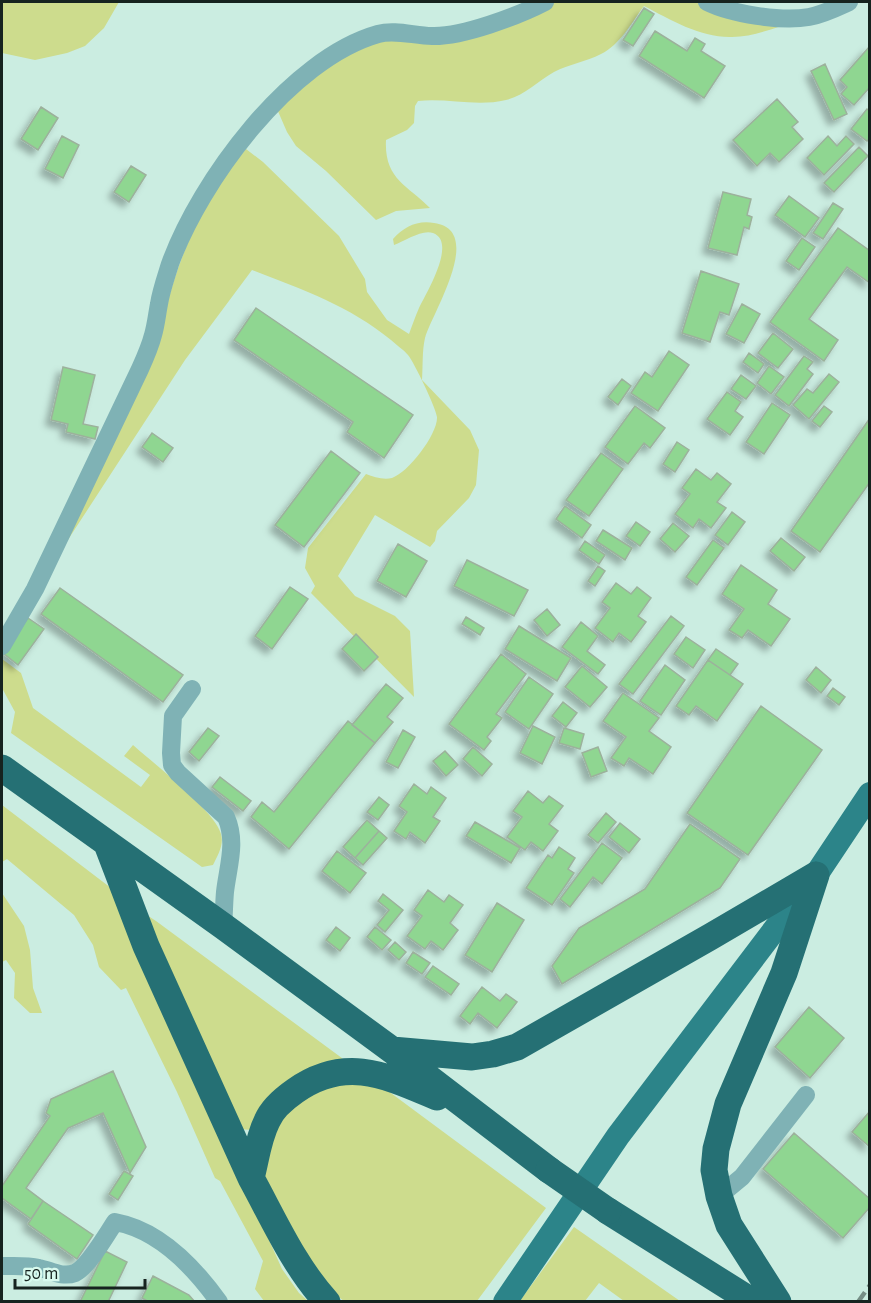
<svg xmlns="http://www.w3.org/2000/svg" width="871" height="1303" font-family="'Alegreya Sans',sans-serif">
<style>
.green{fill:#cddc8d}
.building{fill:#8fd691;stroke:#9cb19c;stroke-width:1.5;filter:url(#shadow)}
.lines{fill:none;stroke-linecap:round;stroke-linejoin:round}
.minor{stroke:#7fb2b5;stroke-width:18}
.major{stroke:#2c8489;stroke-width:24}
.highway{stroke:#257074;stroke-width:27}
.rail{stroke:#768e86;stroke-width:4.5;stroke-dasharray:12 6;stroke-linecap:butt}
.highway-bridge{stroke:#257074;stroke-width:27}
</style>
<defs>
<filter id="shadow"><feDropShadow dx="-5.5" dy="5.5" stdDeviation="3" flood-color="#0004"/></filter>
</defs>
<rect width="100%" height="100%" fill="#cbede1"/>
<!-- green -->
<path class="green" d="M2,2H119L104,28L85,46L67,53L35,60L2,53Z
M556,2H696L715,13L797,21C776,27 754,37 732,37C701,38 671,20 644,6C632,22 620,45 601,54C586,62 569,64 554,72C538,81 524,96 506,100C477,107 448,98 418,101L415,106L414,123L407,130L386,140C384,179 407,185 430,208L396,211L376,220L326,171L296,146L287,132L277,109L309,77L359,45L535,12Z
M246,149L263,162L339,236L365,279L367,292L387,320L409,334C412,326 415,317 419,308C425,295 458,242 433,233C422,229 405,241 394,245L393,239C404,227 417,220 434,223C486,230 432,313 425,338C422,351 423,366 422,380L470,430L479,450L476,485L469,498L437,531L435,541L430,547L375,515L338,576L355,596L395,616L410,631L414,697L311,593L315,586L305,568L308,548L366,474C374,477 383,480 392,478C408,473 438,434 437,417C436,408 414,362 408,355C403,349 396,345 391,340C350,306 301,289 252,270L185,360L60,552L166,308C181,251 206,192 246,149Z
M2,659L21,673L33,708L141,787L150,775L124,756L133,745C152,762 216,812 221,834C224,845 218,855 213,865L202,867L11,733L15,712L2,688Z
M2,805L111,888L282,1269L299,1293L308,1301H264L255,1289L263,1261L220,1181L215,1178L177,1092L126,988L121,990L99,967L93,945L74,915L7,859L2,862Z
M2,893L24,926L30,950L33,988L42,1013H30L14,998L15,973L6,960L2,962Z
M136,908L156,921L350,1064L253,1130L236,1129Z
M376,1082L546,1208L477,1301H344L321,1284L265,1182L263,1164L275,1127L286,1111L321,1087Z
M574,1227L680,1301H624L599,1283L585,1301L519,1302Z"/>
<!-- building -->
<path class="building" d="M644,8L654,14L633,46L623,40Z
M655,31L687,51L695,38L705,44L701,51L725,66L704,98L639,56Z
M870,46V87L854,105L841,94L847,87L840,80Z
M825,64L847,114L834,120L811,71Z
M777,99L798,122L792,127L803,139L779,162L770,153L757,166L733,140Z
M41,107L58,118L38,150L21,139Z
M867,109L870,111V138L867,141L851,129Z
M62,136L79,145L63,178L45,169Z
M828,136L837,146L846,136L854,144L824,175L807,158Z
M859,147L868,156L834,192L824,183Z
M131,166L146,175L129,202L114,192Z
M723,192L751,199L747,215L752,217L749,229L744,227L737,255L708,248Z
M789,196L819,218L805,237L775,215Z
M833,203L843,209L823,239L813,233Z
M838,228L870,251V283L847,267L809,319L838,340L824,361L770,322Z
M802,238L815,247L799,270L786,261Z
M701,271L739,284L729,315L720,312L710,342L682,333Z
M742,304L760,314L744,343L726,334Z
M256,308L413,415L384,458L347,432L353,422L234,340Z
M773,333L793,349L778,368L758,353Z
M669,351L689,365L658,411L631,393L645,372L652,377Z
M749,353L764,364L758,373L743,362Z
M804,356L813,362L807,369L813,374L789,406L775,395Z
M769,366L784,377L771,394L757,383Z
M63,367L95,375L83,424L98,427L95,439L66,432L68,424L51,420Z
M829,374L839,382L809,419L793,405L807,389L813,393Z
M741,375L756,386L746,399L731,389Z
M622,379L631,386L618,405L608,397Z
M727,392L741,402L735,411L743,417L730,435L707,419Z
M772,403L790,415L764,454L746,442Z
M635,406L665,428L650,448L644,443L628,464L605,447Z
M824,406L832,412L820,427L812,421Z
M870,418V482L820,552L791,531Z
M152,433L173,448L163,462L142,447Z
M677,442L689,450L675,472L663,464Z
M331,451L360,473L304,547L275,525Z
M601,453L623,469L589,516L566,500Z
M696,469L711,480L717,473L731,484L717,502L726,508L711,528L699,519L693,528L675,514L690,494L682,488Z
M565,506L591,525L582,538L556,519Z
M732,512L745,522L728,545L715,535Z
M636,522L650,532L640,546L626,536Z
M673,523L689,536L675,552L660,539Z
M603,530L632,548L625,560L596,541Z
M781,538L805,557L794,571L770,551Z
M713,540L724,548L697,585L686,577Z
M585,541L605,555L599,564L579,550Z
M398,544L427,561L406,597L377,581Z
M467,560L528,590L514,616L454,586Z
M741,565L777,590L768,604L790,619L771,646L748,630L742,638L729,630L744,609L722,594Z
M598,566L605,571L595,586L588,581Z
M616,583L631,594L637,587L651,598L638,616L646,622L631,642L619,633L613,642L595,628L610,608L602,602Z
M290,587L308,599L272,649L255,636Z
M60,588L183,675L163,702L41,614Z
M547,609L560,625L547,636L534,620Z
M671,616L684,626L633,694L619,684Z
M466,617L484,628L480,635L462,624Z
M28,618L44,629L18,665L3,653Z
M581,622L598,636L587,651L605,665L598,674L562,647Z
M519,626L571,658L557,681L505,649Z
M356,634L378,657L364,671L342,649Z
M686,637L705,650L693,668L674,654Z
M716,649L738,664L730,675L708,660Z
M501,654L526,674L496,714L502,718L487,737L491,741L484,750L449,724Z
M708,660L743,684L717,721L696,706L689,715L676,706Z
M665,665L685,680L661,715L640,701Z
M582,666L607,687L590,707L565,687Z
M816,667L831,680L821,693L806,680Z
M529,677L553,694L529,729L505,712Z
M386,684L403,698L387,717L393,722L375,743L352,725Z
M833,688L845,697L839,705L827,696Z
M623,693L659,718L649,731L671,747L653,774L629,758L624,766L611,758L626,737L603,721Z
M563,702L577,713L566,727L552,716Z
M761,706L822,750L748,855L687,813Z
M348,721L375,743L289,849L251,817L262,802L274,812Z
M533,726L555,737L542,764L520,753Z
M208,728L219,736L199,761L189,752Z
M564,728L584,734L580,749L559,743Z
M403,730L415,737L398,768L386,762Z
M473,747L492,764L482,776L463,759Z
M598,747L607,771L591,777L582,753Z
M445,751L458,765L446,776L433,761Z
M220,777L251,801L243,811L212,787Z
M414,784L427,794L431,787L446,798L433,817L440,821L425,843L410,832L406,839L394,831L407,812L399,806Z
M528,791L543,803L549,796L563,806L549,824L558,831L543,851L531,842L525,850L507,837L522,817L513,811Z
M379,797L389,805L378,820L367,812Z
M606,813L616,822L598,843L588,835Z
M367,820L379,831L355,858L343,847Z
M475,822L520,848L511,863L466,836Z
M620,823L640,839L629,853L609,837Z
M690,824L740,859L720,888L562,984L552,966L579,928L645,889Z
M379,831L387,838L363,865L355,858Z
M602,843L622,858L602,884L593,877L570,907L560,899Z
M559,847L575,858L568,869L574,873L552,905L526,888L548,855L552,858Z
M337,851L366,873L350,893L322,871Z
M428,890L444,902L449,895L463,905L450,923L458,930L443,950L431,941L425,949L407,936L422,916L414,910Z
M383,894L403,910L385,932L377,925L389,910L378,901Z
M497,903L524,920L492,972L465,955Z
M336,927L350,938L340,951L326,940Z
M375,927L391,940L382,950L367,937Z
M395,942L406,952L399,960L388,950Z
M413,952L430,963L422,974L406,963Z
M433,966L459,984L451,995L425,977Z
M482,987L500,1001L506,994L517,1002L497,1028L478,1013L470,1024L460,1016Z
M809,1007L844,1038L810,1078L775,1047Z
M113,1071L146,1147L130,1173L103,1113L68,1128L26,1188L43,1201L31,1219L2,1198V1186L50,1116L46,1113L51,1099Z
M870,1111V1147L852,1132Z
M794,1133L870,1199V1207L843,1238L763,1169Z
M124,1171L133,1176L118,1200L109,1194Z
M43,1201L93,1235L77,1259L28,1224Z
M105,1251L127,1262L108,1302H80Z
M153,1276L189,1295L195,1302H149L142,1298Z"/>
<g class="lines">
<!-- minor -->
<path class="minor" d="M707,2C731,14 782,22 809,17C824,14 836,8 849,2
M2,646L35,589L140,369C145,358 150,347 153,335C156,325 157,314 159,304C161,291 166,277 170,264C200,181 290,59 378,34C395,29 415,36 432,36C462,37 518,16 545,2
M192,689L173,716L171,753L172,765L178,773L226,817C237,842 228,866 225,892C224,903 224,915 223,926
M719,1196L742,1177L806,1095
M2,1266C14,1266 26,1265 39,1268C50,1270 62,1278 75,1273C88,1267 107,1234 115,1222C159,1230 194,1267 219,1302"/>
<!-- major -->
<path class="major" d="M505,1302L618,1136L816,875L870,794"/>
<!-- highway -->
<path class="highway" d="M2,768L223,926L392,1050L549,1170
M107,844L146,946L251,1178C256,1159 258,1139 267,1121C272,1109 285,1098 295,1091C346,1055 387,1076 437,1097
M392,1050L472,1057L493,1054L517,1047L710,937L816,875
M251,1178C274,1220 294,1266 327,1302
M608,1211L753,1302
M778,1302L729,1225L719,1196L714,1170L716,1149L728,1104L784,973L816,875"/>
<!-- rail -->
<path class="rail" d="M858,1302L870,1285"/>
<!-- highway-bridge -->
<path class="highway-bridge" d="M549,1170L608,1211"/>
</g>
<!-- border -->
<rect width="871" height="1303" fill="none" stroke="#16231f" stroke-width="6"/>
<!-- scale -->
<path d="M15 1279v9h130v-9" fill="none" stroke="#16231f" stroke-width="3"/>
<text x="24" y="1279" font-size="18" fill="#16231f" stroke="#d8faee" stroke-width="4.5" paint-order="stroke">50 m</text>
</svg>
